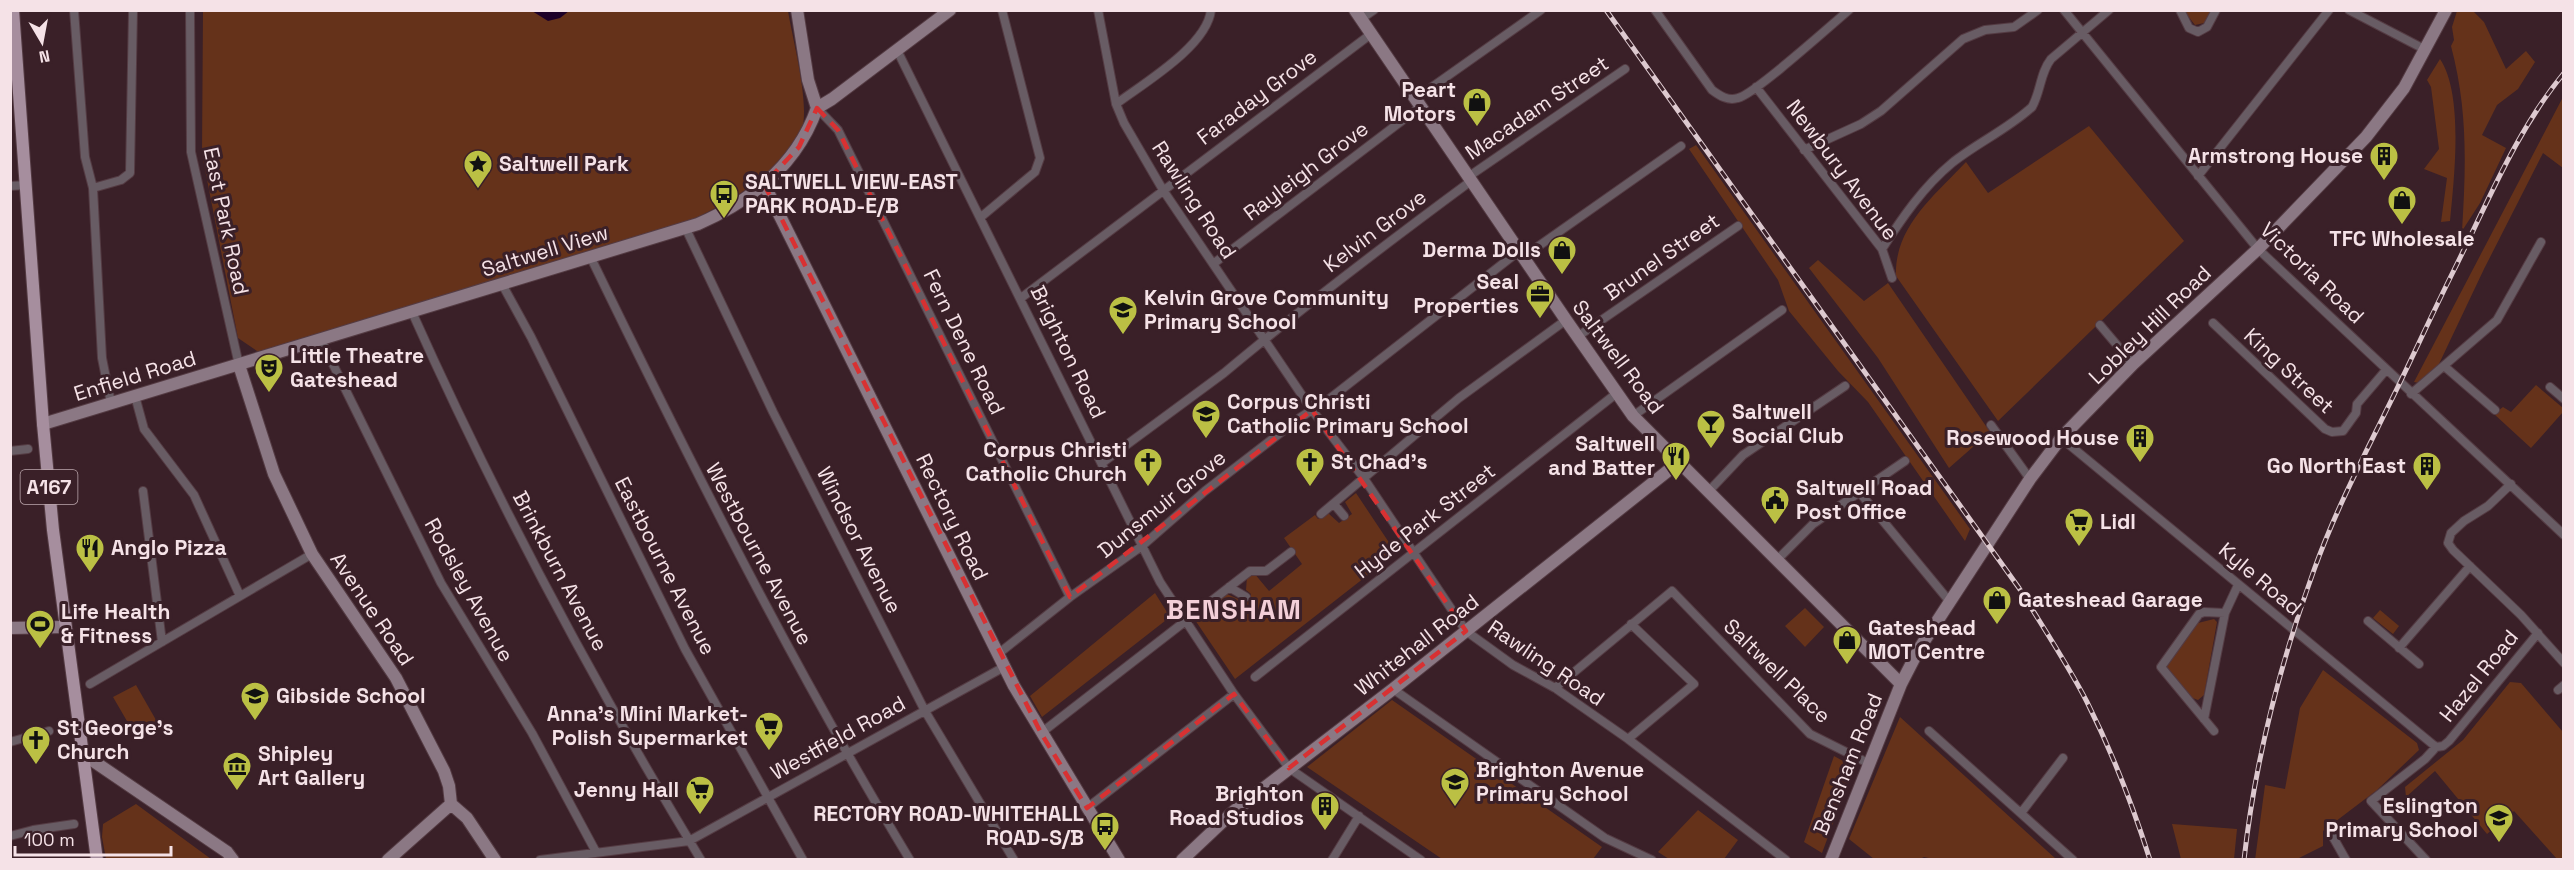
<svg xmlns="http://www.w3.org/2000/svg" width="2574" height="870" font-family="'Space Grotesk',sans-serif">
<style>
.green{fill:#65321a}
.water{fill:#1d0028}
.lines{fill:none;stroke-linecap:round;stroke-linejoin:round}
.street-casing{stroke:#543b43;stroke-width:10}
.secondary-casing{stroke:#543b43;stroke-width:14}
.primary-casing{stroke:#543b43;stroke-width:14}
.street{stroke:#685c64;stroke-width:8}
.secondary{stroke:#8b7884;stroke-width:12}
.primary{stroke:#a68e9e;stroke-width:12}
.rail-casing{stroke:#ddc9cf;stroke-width:5}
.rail{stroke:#3a2028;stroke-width:3;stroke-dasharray:9;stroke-linecap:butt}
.marked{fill:none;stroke:#d83132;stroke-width:4.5;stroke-dasharray:12 8;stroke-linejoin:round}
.labels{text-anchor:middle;stroke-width:6;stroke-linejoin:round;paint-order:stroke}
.shield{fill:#3a2028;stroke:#bda8ae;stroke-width:1.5}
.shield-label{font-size:20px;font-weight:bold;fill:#f5e2e7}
.poi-label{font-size:21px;font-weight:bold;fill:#f5e2e7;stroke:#3a2028;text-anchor:start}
.street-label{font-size:21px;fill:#f5e2e7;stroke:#3a2028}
.district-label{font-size:27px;font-weight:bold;letter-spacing:1.5px;fill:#f3cfd8;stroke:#3a2028}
</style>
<rect width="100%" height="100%" fill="#3a2028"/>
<!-- green -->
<path class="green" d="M203,11H788C793,41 808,96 803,125C795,165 727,203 694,219L260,353L238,338L202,154Z
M2184,11H2210V13L2204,23L2195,25Z
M2457,11H2473L2484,22L2506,69L2526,51L2535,62L2518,89L2497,105L2482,135L2506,148L2480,203L2462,231C2466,166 2468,110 2451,46L2454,40L2452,27Z
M2440,59C2464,95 2454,179 2450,221L2441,222L2447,178L2424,169L2439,149L2431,87L2427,80Z
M2563,97V168L2543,153L2484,269L2429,385L2414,382Z
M2089,126L2184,241L1998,421L1896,276C1894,227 1935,195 1966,162L1988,193Z
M1696,145L1970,529L1965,541L1868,402L1838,371L1789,311L1778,280L1689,149Z
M1818,260L1864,301L1888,283L1990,432L1949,468L1878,358L1809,268Z
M2536,385L2563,408V412L2531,448L2494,414L2503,407L2511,412Z
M1356,493L1396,553L1235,679L1195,620L1227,594L1247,603L1251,594L1246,590L1247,577L1254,573L1269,591L1302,564L1284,538L1315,515L1318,519L1328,513L1339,523L1352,514L1345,502Z
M1155,593L1170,617L1042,717L1030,696Z
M1805,608L1824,627L1805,647L1785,626Z
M2380,610L2399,626L2393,634L2373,618Z
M2214,619L2217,622L2204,695L2198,700L2190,697L2166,669L2168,662L2198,623Z
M2323,670L2417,743L2419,750L2377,790L2323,831V846L2297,859L2255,860L2265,785L2285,789L2300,708Z
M2510,682L2521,683L2563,732V859H2557L2514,811L2487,834L2435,771L2406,797L2405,787L2463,740Z
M136,685L160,727L138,740L113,697Z
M1392,700L1602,847L1593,859H1442L1307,767Z
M1900,717L2056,859L1938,860L1924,857L1920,859H1874L1849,839Z
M1834,756L1854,767L1822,853L1804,842Z
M136,804L211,859H106L102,837L103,824Z
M1698,810L1738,840L1724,859H1669L1658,852Z
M2172,824L2237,829L2234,859H2181Z"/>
<!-- water -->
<path class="water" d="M532,11H569L560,18L548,21Z"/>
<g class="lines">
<!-- street casing -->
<g class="street-casing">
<path id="street" d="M74,10L85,157L93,188
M190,10L191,152L239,365
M1098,10L1116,104L1124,123L1163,190L1312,410L1363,477L1466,631L1513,665L1555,688L1628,739L1786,860
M1655,10L1712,90C1720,96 1728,101 1738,98C1755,94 1830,26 1849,10
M2064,10L2258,249L2564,535
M2180,10L2189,28L2198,32L2207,27L2216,10
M2349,10L2426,50
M1361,19L1374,10
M897,50L1160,582L1234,694L1289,768L1421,860
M1756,87L1882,249L1892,278
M1415,99L1541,10
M1116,104C1144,83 1207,46 1211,10
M817,108L838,130L1070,597
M1804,150L1861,124L1881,111L1963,39L1985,30L2014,27L2038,10
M2198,176L2329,10
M1468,177L1625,69
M10,186L27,185
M981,217L1035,172L1040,158L1002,10
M686,229L773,412L925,711L1014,860
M1882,249C1902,218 1923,187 1952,163C1977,143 2008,129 2032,107C2041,91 2040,73 2051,59L2109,10
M1523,257L1681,146
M591,258C690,462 792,665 910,860
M1213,264L1420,107
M502,284L531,337L685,649L803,860
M1021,298L1371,34
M412,312C496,500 594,683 701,860
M2213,323L2325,429L2332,432L2343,431L2356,413L2357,404L2386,370
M2100,325L2133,364
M1577,337L1738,226
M321,340L441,583L532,733L596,852
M2444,366L2495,410
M2550,387L2564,399
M2411,394L2497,320L2541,242
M135,396L144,429L194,495L240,596
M111,403L102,358L93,188L121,180L130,173L133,10
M1633,416L1782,310
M1991,425L2030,479
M2061,438L2436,747
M10,451L28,449
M1102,463L1224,373C1304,306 1387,243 1471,181
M2511,484L2488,506L2464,521L2451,533L2448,543L2453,550L2521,615L2564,663
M143,491L162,642
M1708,492L1743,455L1845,386
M1860,493L1950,602
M1334,504L1344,516
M1321,514L1459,398L1566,320
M1777,560L1813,524L1905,461
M1229,587L1246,597
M2368,621L2419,664
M2399,648L2470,566
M998,654L1070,597L1142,546L1205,491L1301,417L1328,400L1519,251
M1255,677L1617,393
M90,684L312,554
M1555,688L1672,591L1810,734L1868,763
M1393,689L1605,838L1652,860
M2558,690L2564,685
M2204,719L2225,613L2238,585
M1929,731L2073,860
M2214,731L2161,667L2199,614L2204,612L2225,613
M1041,733L1250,571H1266L1291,552
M1628,739L1694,684L1631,624
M10,742L49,731
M1087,808L1234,694
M2021,813L2063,758
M2329,830L2346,860
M10,836L33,830L74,824
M540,860L689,841L1004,667
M1332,860L1359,816
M2426,860L2371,801L2425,759L2436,747L2443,746L2449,741L2538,633"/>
</g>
<!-- secondary casing -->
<g class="secondary-casing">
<path id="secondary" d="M797,10L808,80L817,108
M1355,10L1566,320L1633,416L1901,684
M817,108L832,99L950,10
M764,184L1014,686L1119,860
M239,365L274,474L312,554L396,678L444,771L449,786L451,804L467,818L495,860
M43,424L698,224C751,201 797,165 817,108
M10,628L64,627
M83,754L227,852L233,860
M388,860L451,804
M1182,860L1234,811L1393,689L1679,462
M1831,860L1901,684L1919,649L2030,479L2061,438L2133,364L2258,249L2366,137L2404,88L2446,10"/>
</g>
<!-- primary casing -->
<g class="primary-casing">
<path id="primary" d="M13,10L43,424L53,530L97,860"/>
</g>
<!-- street -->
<use href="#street" class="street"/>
<!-- secondary -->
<use href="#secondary" class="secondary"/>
<!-- primary -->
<use href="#primary" class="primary"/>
<!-- rail casing -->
<g class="rail-casing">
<path id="rail" d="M1606,10L2019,588C2042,626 2067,663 2087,702C2112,752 2133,806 2150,860
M2244,860C2255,760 2280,664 2314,570C2334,514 2361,462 2387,409C2410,363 2431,316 2454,270C2487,204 2516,131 2564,73"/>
</g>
<!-- rail -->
<use href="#rail" class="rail"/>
</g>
<!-- marked area -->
<path class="marked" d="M817,108L838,130L1070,597L1312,410L1466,631L1289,768L1234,694L1087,808L1041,733L764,184L799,147Z"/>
<!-- icons -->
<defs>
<g id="shop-pin" transform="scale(1.5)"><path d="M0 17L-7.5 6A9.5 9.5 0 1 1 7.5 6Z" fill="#bbc044" stroke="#3a2028"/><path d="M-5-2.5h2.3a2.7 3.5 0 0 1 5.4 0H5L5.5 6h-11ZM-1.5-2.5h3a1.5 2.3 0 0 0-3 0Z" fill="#111"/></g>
<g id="building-pin" transform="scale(1.5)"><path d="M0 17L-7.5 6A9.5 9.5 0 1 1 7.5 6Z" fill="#bbc044" stroke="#3a2028"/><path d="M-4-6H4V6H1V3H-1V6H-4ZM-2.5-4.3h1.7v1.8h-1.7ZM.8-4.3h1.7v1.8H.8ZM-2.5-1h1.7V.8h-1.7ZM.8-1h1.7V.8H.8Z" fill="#111"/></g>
<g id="sight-pin" transform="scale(1.5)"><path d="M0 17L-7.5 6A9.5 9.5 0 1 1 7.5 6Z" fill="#bbc044" stroke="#3a2028"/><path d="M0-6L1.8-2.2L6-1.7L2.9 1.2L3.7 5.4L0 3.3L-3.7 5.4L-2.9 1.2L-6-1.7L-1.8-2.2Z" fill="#111"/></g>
<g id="bus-pin" transform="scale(1.5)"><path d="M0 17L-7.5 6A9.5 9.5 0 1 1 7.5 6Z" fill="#bbc044" stroke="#3a2028"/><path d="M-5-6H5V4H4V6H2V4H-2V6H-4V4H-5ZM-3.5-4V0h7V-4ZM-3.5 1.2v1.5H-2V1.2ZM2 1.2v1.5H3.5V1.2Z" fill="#111"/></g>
<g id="office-pin" transform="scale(1.5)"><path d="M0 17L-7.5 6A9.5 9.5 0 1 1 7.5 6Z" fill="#bbc044" stroke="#3a2028"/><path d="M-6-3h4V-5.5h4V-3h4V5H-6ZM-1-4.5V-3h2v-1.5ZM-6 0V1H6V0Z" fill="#111"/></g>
<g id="school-pin" transform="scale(1.5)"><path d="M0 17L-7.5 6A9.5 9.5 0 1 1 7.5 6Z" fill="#bbc044" stroke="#3a2028"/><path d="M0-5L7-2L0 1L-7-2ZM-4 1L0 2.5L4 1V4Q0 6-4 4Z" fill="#111"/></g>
<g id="theatre-pin" transform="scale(1.5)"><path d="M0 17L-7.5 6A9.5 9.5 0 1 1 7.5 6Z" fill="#bbc044" stroke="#3a2028"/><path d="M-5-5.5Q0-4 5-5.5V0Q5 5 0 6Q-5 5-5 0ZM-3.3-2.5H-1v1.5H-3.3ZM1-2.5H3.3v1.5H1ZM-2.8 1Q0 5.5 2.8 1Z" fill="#111"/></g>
<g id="bar-pin" transform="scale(1.5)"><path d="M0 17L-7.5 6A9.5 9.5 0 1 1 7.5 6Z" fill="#bbc044" stroke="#3a2028"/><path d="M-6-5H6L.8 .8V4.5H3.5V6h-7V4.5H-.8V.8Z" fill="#111"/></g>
<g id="restaurant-pin" transform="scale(1.5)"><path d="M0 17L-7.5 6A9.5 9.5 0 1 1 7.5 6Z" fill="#bbc044" stroke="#3a2028"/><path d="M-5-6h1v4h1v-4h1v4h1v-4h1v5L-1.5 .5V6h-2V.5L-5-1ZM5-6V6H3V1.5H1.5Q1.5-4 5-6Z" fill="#111"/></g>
<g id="church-pin" transform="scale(1.5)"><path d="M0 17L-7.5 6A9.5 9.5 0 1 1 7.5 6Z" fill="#bbc044" stroke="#3a2028"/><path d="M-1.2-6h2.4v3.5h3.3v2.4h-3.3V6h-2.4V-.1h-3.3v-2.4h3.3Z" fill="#111"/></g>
<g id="civic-pin" transform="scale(1.5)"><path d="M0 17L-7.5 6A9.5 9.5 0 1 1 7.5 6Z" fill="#bbc044" stroke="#3a2028"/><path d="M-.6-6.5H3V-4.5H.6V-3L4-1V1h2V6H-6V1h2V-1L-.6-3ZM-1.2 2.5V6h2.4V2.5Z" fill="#111"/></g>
<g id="supermarket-pin" transform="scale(1.5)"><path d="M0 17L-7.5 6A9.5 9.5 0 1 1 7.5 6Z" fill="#bbc044" stroke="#3a2028"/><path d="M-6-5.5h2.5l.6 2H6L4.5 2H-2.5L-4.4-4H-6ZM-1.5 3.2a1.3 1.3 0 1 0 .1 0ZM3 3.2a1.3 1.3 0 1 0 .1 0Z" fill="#111"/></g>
<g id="stadium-pin" transform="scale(1.5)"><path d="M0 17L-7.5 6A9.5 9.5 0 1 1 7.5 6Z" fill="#bbc044" stroke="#3a2028"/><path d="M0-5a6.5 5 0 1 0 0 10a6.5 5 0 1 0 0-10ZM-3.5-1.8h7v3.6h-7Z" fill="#111"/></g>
<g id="museum-pin" transform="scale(1.5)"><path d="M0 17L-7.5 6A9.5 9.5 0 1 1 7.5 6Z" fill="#bbc044" stroke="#3a2028"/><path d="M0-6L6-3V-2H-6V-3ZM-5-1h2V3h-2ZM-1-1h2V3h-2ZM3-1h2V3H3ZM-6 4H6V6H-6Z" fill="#111"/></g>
</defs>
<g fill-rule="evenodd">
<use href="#shop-pin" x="1477" y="102"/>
<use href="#building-pin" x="2384" y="156"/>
<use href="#sight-pin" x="478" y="164"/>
<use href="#bus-pin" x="724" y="194"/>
<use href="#shop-pin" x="2402" y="200"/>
<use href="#shop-pin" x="1562" y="250"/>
<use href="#office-pin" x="1540" y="294"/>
<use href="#school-pin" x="1123" y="310"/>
<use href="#theatre-pin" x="269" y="368"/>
<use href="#school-pin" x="1206" y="414"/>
<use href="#bar-pin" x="1711" y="424"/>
<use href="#building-pin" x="2140" y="438"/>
<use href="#restaurant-pin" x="1676" y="456"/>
<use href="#church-pin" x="1148" y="462"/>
<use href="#church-pin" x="1310" y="462"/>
<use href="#building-pin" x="2427" y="466"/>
<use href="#civic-pin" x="1775" y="500"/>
<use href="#supermarket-pin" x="2079" y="522"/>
<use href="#restaurant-pin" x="90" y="548"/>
<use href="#shop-pin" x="1997" y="600"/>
<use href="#stadium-pin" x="40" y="624"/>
<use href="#shop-pin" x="1847" y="640"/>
<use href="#school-pin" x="255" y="696"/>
<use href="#supermarket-pin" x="769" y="726"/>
<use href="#church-pin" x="36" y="740"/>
<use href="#museum-pin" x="237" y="766"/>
<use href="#school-pin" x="1455" y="782"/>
<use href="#supermarket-pin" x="700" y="790"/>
<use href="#building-pin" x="1325" y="806"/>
<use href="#school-pin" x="2499" y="818"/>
<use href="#bus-pin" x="1105" y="826"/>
</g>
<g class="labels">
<!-- shield labels -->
<rect class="shield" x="20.5" y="470" width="57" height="34" rx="4.5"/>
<g class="shield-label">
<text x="49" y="494">A167</text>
</g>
<!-- poi labels -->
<g class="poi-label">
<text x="1456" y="97" text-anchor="end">Peart<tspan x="1456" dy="24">Motors</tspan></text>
<text x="2363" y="163" text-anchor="end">Armstrong House</text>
<text x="499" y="171">Saltwell Park</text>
<text x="745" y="189">SALTWELL VIEW-EAST<tspan x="745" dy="24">PARK ROAD-E/B</tspan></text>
<text x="2402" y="246" text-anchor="middle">TFC Wholesale</text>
<text x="1541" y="257" text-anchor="end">Derma Dolls</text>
<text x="1519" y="289" text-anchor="end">Seal<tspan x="1519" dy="24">Properties</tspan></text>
<text x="1144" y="305">Kelvin Grove Community<tspan x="1144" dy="24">Primary School</tspan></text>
<text x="290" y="363">Little Theatre<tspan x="290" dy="24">Gateshead</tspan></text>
<text x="1227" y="409">Corpus Christi<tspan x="1227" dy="24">Catholic Primary School</tspan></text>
<text x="1732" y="419">Saltwell<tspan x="1732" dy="24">Social Club</tspan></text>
<text x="2119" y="445" text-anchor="end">Rosewood House</text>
<text x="1655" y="451" text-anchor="end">Saltwell<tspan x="1655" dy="24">and Batter</tspan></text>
<text x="1127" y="457" text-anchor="end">Corpus Christi<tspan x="1127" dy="24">Catholic Church</tspan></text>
<text x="1331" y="469">St Chad's</text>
<text x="2406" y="473" text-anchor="end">Go North East</text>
<text x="1796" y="495">Saltwell Road<tspan x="1796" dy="24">Post Office</tspan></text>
<text x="2100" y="529">Lidl</text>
<text x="111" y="555">Anglo Pizza</text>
<text x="2018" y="607">Gateshead Garage</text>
<text x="61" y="619">Life Health<tspan x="61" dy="24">&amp; Fitness</tspan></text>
<text x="1868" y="635">Gateshead<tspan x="1868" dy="24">MOT Centre</tspan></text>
<text x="276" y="703">Gibside School</text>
<text x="748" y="721" text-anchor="end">Anna's Mini Market-<tspan x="748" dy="24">Polish Supermarket</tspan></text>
<text x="57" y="735">St George's<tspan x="57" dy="24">Church</tspan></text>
<text x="258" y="761">Shipley<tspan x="258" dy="24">Art Gallery</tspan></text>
<text x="1476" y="777">Brighton Avenue<tspan x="1476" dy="24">Primary School</tspan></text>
<text x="679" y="797" text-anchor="end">Jenny Hall</text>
<text x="1304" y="801" text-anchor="end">Brighton<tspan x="1304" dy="24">Road Studios</tspan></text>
<text x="2478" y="813" text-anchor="end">Eslington<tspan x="2478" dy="24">Primary School</tspan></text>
<text x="1084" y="821" text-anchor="end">RECTORY ROAD-WHITEHALL<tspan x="1084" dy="24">ROAD-S/B</tspan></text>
</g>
<!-- street labels -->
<g class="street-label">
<text transform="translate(1257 97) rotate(-37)" y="7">Faraday Grove</text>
<text transform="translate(1537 108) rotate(-34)" y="7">Macadam Street</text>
<text transform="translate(1842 170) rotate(53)" y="7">Newbury Avenue</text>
<text transform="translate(1306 171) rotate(-37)" y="7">Rayleigh Grove</text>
<text transform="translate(1194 200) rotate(57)" y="7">Rawling Road</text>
<text transform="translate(226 221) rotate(78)" y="7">East Park Road</text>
<text transform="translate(1375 231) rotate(-37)" y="7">Kelvin Grove</text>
<text transform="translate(545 251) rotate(-17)" y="7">Saltwell View</text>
<text transform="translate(1662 257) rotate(-35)" y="7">Brunel Street</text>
<text transform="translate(2312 273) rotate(44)" y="7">Victoria Road</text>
<text transform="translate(2150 325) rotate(-44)" y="7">Lobley Hill Road</text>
<text transform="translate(964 342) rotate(64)" y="7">Fern Dene Road</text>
<text transform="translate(1068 352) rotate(64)" y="7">Brighton Road</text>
<text transform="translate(1618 357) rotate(53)" y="7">Saltwell Road</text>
<text transform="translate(2289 371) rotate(43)" y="7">King Street</text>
<text transform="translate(135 376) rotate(-17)" y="7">Enfield Road</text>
<text transform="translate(1162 504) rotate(-39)" y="7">Dunsmuir Grove</text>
<text transform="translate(952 517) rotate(64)" y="7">Rectory Road</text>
<text transform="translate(1425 521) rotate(-38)" y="7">Hyde Park Street</text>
<text transform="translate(859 540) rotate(63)" y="7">Windsor Avenue</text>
<text transform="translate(759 554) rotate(62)" y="7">Westbourne Avenue</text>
<text transform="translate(665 566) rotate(63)" y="7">Eastbourne Avenue</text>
<text transform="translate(560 571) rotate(62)" y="7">Brinkburn Avenue</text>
<text transform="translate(2260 579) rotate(40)" y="7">Kyle Road</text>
<text transform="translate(469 590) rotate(61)" y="7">Rodsley Avenue</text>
<text transform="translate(372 609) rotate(56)" y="7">Avenue Road</text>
<text transform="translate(1417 645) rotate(-38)" y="7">Whitehall Road</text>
<text transform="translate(1546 663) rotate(34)" y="7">Rawling Road</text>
<text transform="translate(1777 671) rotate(44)" y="7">Saltwell Place</text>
<text transform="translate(2479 676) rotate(-51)" y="7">Hazel Road</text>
<text transform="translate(838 738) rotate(-29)" y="7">Westfield Road</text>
<text transform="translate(1848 764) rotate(-68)" y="7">Bensham Road</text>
</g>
<!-- district labels -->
<g class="district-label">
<text x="1234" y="619">BENSHAM</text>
</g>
</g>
<!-- border -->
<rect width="2574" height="870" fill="none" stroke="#f5e2e7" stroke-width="24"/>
<!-- north arrow -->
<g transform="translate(42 42) rotate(170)" stroke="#3a2028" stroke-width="4.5" paint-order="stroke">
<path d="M0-4.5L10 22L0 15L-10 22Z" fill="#f5e2e7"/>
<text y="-9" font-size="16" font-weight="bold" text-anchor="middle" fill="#f5e2e7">N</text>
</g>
<!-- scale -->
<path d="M15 846v9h156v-9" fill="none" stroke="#f5e2e7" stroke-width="3"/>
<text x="24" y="846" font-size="18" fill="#f5e2e7" stroke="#3a2028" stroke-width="4.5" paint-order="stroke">100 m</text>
</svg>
